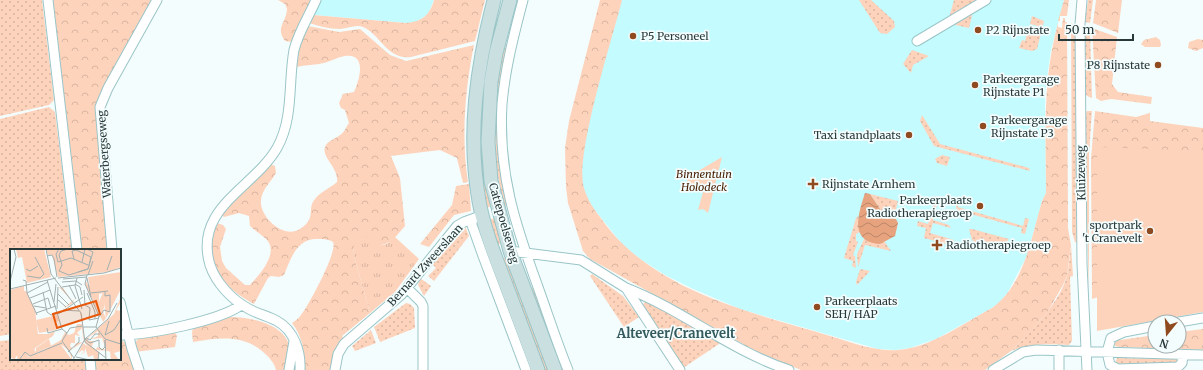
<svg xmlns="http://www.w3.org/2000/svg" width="1203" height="370" font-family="Merriweather,serif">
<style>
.built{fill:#c4fbfe}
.grass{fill:url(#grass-dots)}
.forest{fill:url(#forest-crowns)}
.park{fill:url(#park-tufts)}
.garden{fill:#fdd3bc}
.water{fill:url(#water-waves)}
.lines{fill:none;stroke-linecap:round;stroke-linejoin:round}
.street-casing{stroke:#9ac5c7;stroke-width:11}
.secondary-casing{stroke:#9ac5c7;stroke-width:15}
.street{stroke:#fff;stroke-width:9}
.secondary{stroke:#c9dfe0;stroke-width:13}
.poi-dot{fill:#8f4a1f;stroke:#f4fdfd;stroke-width:1.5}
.labels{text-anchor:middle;stroke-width:3.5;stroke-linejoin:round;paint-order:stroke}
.poi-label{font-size:11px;fill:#28393a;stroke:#f4fdfd;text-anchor:start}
.street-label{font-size:11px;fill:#28393a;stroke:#f4fdfd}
.park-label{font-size:11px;font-style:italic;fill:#461c00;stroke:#f4fdfd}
.quarter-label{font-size:13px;font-weight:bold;fill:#335a5d;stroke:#f4fdfd}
.inset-road{fill:none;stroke:#a2afaf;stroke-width:1}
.view{fill:#e8590c;fill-opacity:0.15;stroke:#e8590c;stroke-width:2}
.inset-edge{fill:none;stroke:#28393a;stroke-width:2}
</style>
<defs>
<pattern id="grass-dots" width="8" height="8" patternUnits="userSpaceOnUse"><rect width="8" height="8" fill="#fdd3bc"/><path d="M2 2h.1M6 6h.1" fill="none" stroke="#d9b6a2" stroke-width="1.8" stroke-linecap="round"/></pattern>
<pattern id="forest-crowns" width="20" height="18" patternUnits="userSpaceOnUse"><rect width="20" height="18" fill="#fdd3bc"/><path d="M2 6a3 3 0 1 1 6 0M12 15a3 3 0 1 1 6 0" fill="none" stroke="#d9b6a2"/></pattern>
<pattern id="park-tufts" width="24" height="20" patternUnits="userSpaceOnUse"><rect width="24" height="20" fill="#fdd3bc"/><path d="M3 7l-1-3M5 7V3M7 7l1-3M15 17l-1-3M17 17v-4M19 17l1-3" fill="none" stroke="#d9b6a2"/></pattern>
<pattern id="water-waves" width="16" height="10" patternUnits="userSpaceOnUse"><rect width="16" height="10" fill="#e7a37e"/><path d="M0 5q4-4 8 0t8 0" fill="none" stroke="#bb8668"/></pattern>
</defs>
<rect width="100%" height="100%" fill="#f4fdfd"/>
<!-- built -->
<path class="built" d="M320,0H434L428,14L415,23H406L313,15Z
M619,0H1064L1051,50L1045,92L1046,193L1042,201L1027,256L1008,292L1000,302L992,308L936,339L910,348L896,350L878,349L740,309L691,288L665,275L640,259L622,244L594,209L579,194L584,111Z"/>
<!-- grass -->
<path class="grass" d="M0,0H42L54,100L49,105L0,116Z
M859,0H871L894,21L895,27L887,34L880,33Z
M954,0H979L949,18Z
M1088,0H1093L1090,23L1085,22Z
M973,11L969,28L951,24Z
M1032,16L1044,21L1037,49L1032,51L1019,48L1022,40L1025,41L1027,33L1036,35L1038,26L1030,24Z
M1071,23L1076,26L1077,243L1075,242L1072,232Z
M1085,27L1090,28L1092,98L1087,96L1084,91Z
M488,43L494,44L491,206L487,208L485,207L482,198L479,124Z
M503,47L507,48L499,160L507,206L503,207C492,150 493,104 503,47Z
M912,50L929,56L913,65L911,73L903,64Z
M49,107L55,112L72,250H11V334L0,336V119Z
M1087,111H1092L1089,154V292L1084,115Z
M922,115L940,144L1029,168L1030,171L934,146L920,121Z
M942,155L950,157L947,166L937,163L935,159Z
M870,194L898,201L894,217L882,212Z
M935,196L939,197L933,220L949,225L951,228L933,223L930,233L954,240V246L924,238L926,228L917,226L918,221L928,224Z
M956,200L959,201L958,207L1023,226L1025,218L1029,219L1025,234L1021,233L1022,228L967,213L966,219C958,216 955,208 956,200Z
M858,216L860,232L856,234V241L858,242L853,255L855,256L856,268L852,266L853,261L844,258L856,218Z
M494,218L502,242L497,246L488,221Z
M465,226L469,236L434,281L428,276L436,268L432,264L459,230Z
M969,229H972L1009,239L1003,246L985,250L972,240Z
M864,239L875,243L884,241L891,251L865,245L858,267L857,254Z
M1071,245L1073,276L1070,277L1072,341L1069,345C1049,344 1030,343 1011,351C1031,331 1059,304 1067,276C1069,266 1070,255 1071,245Z
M504,258H506L550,370H544L502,259Z
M860,269L870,271L857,285L856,282Z
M592,274L623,296L639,317L624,327L590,276Z
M420,278L431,286L424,296L418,285Z
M534,288L565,370H560L530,289Z
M647,300L722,342L683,368L642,305Z
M406,303L410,304L414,308L415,328L380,342L374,327Z
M371,330L376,343L355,351L352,346Z
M11,340V359H85L87,370H0V341Z
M1117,358L1174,359L1179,360L1180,362L1119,366L1115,363Z"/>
<!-- forest -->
<path class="forest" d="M53,0H154L100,99L109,250H81Z
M278,0H312L293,42L285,41C275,27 286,24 287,9L285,4Z
M434,0H485L475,41L411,57C387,60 381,35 363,27C356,24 347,29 339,29C329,29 319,26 309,23L313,15L406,23C422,22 430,15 434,0Z
M600,0H622C613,37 574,157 584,188C587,199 594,209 600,217C648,287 741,310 817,332C842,339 872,352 898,350C932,347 962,324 992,308C1025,284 1031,238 1042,201L1046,193C1046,133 1042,82 1058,23V27L1062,28L1063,18H1065V22H1067L1068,228L1071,245L1067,276L1063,285L1048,311L1031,331L1011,351L985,370H801L759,353L590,259L583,251L568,203L566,187L565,148L569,121Z
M1064,0H1069L1067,16H1060V21H1058Z
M1096,0H1122L1118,33L1093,23Z
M308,26L339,32L360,29L390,55L406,61L474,45C465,89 461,137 468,182L463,183L457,158L440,150L391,156L400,178L405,226L392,241L385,244L378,246L372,244L353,248L354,256L370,313L342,336L344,339L332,370H304C305,352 303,338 292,323C295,321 299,318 301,315C309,305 338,251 333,242C328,239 324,239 318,239C297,238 291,258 284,275L279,277L271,276L268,278L254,304C221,287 202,260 217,223L223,225L226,229L220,247L222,261L226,268L245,285H250C259,275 279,254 267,240C262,235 255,231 250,226L249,216L239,213L224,217L221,215L224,210L270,164L275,166L276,173C271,182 262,189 261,200C259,216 282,238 298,230C318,219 306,209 315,199C320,192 330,188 337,182C339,168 321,157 325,147C327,141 335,139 340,135C344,133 346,127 349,123L345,110L341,108L339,103L343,94L354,92C359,81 368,53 345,56C338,57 331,61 324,63C315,65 305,65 296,67L301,40Z
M1092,28L1117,37L1112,84L1118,92L1152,97L1151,104L1111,99L1101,101L1096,98Z
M1156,37L1160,40L1161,45L1160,47H1145L1141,44L1144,40Z
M1198,39L1203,40V48L1196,51L1188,48L1189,42Z
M1095,111L1136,117L1150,113V121L1203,128V156L1109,294L1092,299L1091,159Z
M469,184L471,211L454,215L429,247L420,244L452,205L456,186Z
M231,317C249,317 284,324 289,345C291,353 288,362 287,370H276C274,362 268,356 262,351C241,334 218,338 193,342L192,333L193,327Z
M1203,329V350L1119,347L1115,346L1113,341L1155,335V346H1179V332Z
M174,332L177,335L175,347L135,352V343L138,339Z
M120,339L127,344L136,370H95L94,359H120Z"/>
<!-- park -->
<path class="park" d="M366,236C375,247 385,249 395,237L419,259L395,292L370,313L354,256L353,248L358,239Z"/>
<!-- garden -->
<path class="garden" d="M1097,147L1203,151V312L1097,331Z
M722,157L708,213L703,209L698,210L703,192L686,187L688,177Z"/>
<!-- water -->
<path class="water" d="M865,193L870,194L882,212L896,219L898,223L895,236L880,244C848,242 859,212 865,193Z"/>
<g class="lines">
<!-- street casing -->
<g class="street-casing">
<path id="street" d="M48,0L77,250
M523,0C514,34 505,69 502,104C498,173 515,224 538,287C548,315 557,343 568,370
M1082,0L1080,24L1082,264L1087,370
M917,41L986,0
M472,219V225L483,256L526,370
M112,250L100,107L108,88L157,0
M510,251L581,260L626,288L680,370
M407,288L421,302L423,306V370
M626,288C683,310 731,351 789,370
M120,302L132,349L139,370
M1179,322L1203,318
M1155,326L1124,332L1111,338L1107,352L1110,365L1118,369L1178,367L1182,363L1183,355
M120,335C148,335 219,321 241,305
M90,359L91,370
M289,370L294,341
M300,370C301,352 294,330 277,321C268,316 258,314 249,309C232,300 216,283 210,265C193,208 254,188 277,148C294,118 288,82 294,50C298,33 309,16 316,0
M335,370L338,354L344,344L402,294L457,226L464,222L483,215
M993,370L1023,352L1036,350L1203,355
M1059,370V350"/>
</g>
<!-- secondary casing -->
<g class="secondary-casing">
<path id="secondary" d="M494,0C477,66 467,133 479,201C484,229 495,256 505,282C516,311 527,341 538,370
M510,0L496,53L491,82L488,142L491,181L510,251L555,370"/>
</g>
<!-- street -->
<use href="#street" class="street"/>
<!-- secondary -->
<use href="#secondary" class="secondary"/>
</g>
<!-- markers -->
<g class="poi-dot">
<circle cx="978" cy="30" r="4"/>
<circle cx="633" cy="36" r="4"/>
<circle cx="1158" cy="65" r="4"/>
<circle cx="975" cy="85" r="4"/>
<circle cx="983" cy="126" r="4"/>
<circle cx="909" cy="135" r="4"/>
<path d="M811 178h4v4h4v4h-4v4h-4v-4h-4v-4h4z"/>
<circle cx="980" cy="206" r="4"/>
<circle cx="1150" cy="231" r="4"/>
<path d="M935 239h4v4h4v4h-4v4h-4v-4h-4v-4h4z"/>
<circle cx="817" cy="307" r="4"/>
</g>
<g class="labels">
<!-- poi labels -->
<g class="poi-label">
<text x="986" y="34">P2 Rijnstate</text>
<text x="641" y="40">P5 Personeel</text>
<text x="1150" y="69" text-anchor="end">P8 Rijnstate</text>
<text x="983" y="83">Parkeergarage<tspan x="983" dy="13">Rijnstate P1</tspan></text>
<text x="991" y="124">Parkeergarage<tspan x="991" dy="13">Rijnstate P3</tspan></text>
<text x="901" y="139" text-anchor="end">Taxi standplaats</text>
<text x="822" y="188">Rijnstate Arnhem</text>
<text x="972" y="204" text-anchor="end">Parkeerplaats<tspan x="972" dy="13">Radiotherapiegroep</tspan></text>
<text x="1142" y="229" text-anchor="end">sportpark<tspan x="1142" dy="13">'t Cranevelt</tspan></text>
<text x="946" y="249">Radiotherapiegroep</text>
<text x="825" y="305">Parkeerplaats<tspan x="825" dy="13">SEH/ HAP</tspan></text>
</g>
<!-- street labels -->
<g class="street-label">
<text transform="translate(104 154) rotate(-94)" y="4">Waterbergseweg</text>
<text transform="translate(1081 173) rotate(-91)" y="4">Kluizeweg</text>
<text transform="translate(504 223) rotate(74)" y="4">Cattepoelseweg</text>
<text transform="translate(425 265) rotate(-48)" y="4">Bernard Zweerslaan</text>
</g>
<!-- park labels -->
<g class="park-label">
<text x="704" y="178">Binnentuin<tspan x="704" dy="13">Holodeck</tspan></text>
</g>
<!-- quarter labels -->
<g class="quarter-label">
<text x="676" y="338">Alteveer/Cranevelt</text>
</g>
</g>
<!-- overview -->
<g transform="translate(10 249)">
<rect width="111" height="111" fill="#f4fdfd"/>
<path d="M76,32L78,36L98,41L93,47V44L89,45V52H95L93,63L96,69L93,73L75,35ZM49,38L53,39L62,52L65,50L62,54L63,53L70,62L72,60L70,63L72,65L74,91L89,103L88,111L84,110L83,106L78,108L75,98V102L73,101L75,103L74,104L70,106L74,103L72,101L68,105L73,94L78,98L75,94L73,89L72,79L67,84L70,87L65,86V94H61L60,97L63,100L66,94L73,93L59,102L62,106V111L59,102L52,96L25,111L26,109L19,111L16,107L15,105L11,106L12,111H8L7,108L15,103H16L19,107H20H19L16,104L20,110L30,107L28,104L51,91L55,83L59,86L64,84L67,75H72L70,62L63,54L53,60L62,52Z" fill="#fdd3bc"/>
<path d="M111,47V53L106,61L111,62V71L105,81L96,87L101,102L107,101V99L111,102L104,104L109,111H101L100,102L86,101L87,98L96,101L92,89L81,90L88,87V82L79,88L78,92H84L81,99L74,92L104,65Z" fill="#fdd3bc"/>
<path d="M111,23V40L96,69L94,53H89L93,43L81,44L78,28Z" fill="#fdd3bc"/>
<path d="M6,0H34L41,28L17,34L12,8L8,9ZM36,0H87L86,3L87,0H111V18L97,23L48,28L42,6H38ZM14,37V42H16L25,60L28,85H39L45,82L43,87L25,99L24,105L19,107L16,104L18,108L28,104L30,107L51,96L62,111H10L12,104L9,108L6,107L5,111L0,108V41ZM111,70V101L102,102L101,108L108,110L101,111V103L97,102L95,87L104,81Z" fill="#fdd3bc"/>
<path d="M47,66L49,72L45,73L46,81L29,84L26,71ZM39,90L41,97L22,106L21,103L26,102V99Z" fill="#fdd3bc"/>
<path class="inset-road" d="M36,0L41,25L71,64L75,93L96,109M58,0L51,2L49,6L52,16L49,22L59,26L78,20L81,8L64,0M37,7L42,6L44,10L47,28M64,10L62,2L66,1M48,13L61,9L78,16M48,13L46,5L49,0M72,13L75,0M16,20L20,22L28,17M97,21L102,7M68,23L78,20L83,3L77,0M77,26L75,35L89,67L86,78M78,26L83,12M17,27L30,29L34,25L25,8M48,29L94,24L111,19M67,29L65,37L72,60M77,29L81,48M53,30L77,28M13,31L16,32L17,44L27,66M37,31L52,80L57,84M0,33L6,8L4,0M52,33L66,32L72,36M65,35L70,38L72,46M59,36L66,50M52,38L65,36M0,40L46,29M74,41L75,56L80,59L79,71L89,69M33,43L37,63L41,66L50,64L73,48M95,43V47L100,46V63M17,44L38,33M77,44L85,63V70M81,44L98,42M48,45L59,56M20,49L40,41M47,50L56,58M44,53L46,35M23,55L38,49L41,59M24,57L36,59M47,60L48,38M53,61L69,62M26,64L46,57M89,68L94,61L100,63M73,78H86L95,90M37,79L38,84L52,80M95,86L104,81L111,70M95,86L99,72M76,89L80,91L85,85H90M75,90L80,94L89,91V98L92,101L95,98V91M95,90L111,95M95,91L96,111M58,103L69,93V88M66,108L80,111M64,109L52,92L60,79L72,77M9,111L15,103L20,107L52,94M63,111L75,90L98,70L107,54M83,111H88L89,103"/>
<path class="view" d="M86,52L90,65L47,79L43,65Z"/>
<rect width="111" height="111" class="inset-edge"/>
</g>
<!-- north arrow -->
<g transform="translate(1167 334) rotate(197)"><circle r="19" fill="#f4fdfd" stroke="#a2afaf"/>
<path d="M0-3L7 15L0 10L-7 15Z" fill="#8f4a1f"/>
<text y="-6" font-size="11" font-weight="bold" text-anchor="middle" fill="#28393a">N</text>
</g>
<!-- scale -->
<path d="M1059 34v6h74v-6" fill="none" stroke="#28393a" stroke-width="2"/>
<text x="1065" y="34" font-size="12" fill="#28393a" stroke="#f4fdfd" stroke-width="3" paint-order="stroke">50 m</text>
</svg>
